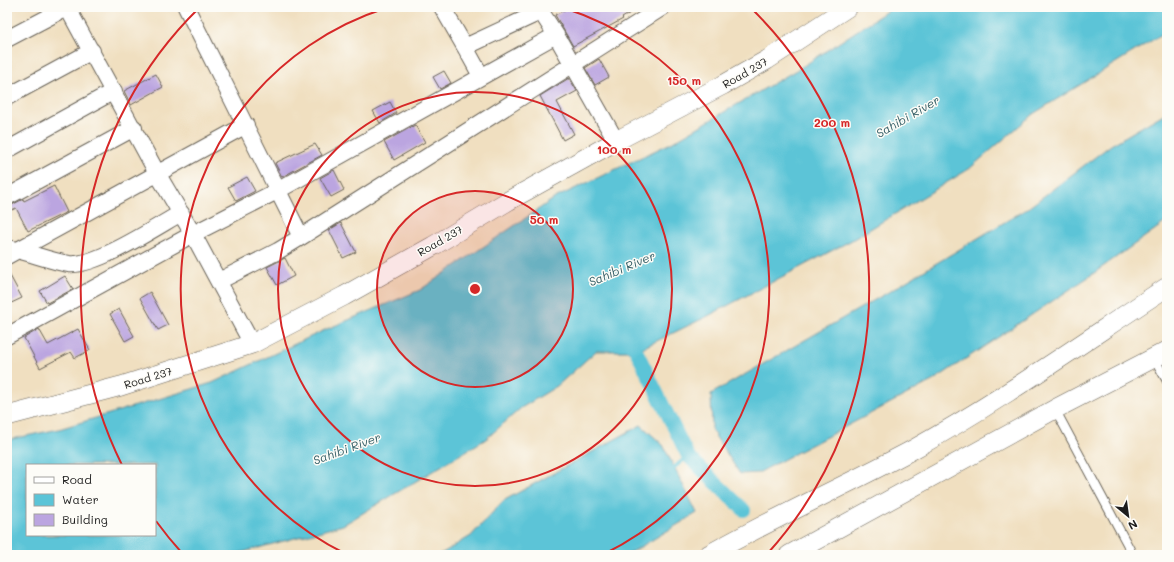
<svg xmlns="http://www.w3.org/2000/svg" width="1174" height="562" font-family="Mali,sans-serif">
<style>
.water{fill:#5bc4d7;stroke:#3c707a;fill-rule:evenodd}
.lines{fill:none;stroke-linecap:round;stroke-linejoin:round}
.stream{stroke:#5bc4d7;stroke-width:4}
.canal{stroke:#5bc4d7;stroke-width:14}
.building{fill:#bba5e0}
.service-casing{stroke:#666055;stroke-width:10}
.minor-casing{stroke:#666055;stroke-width:18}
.tertiary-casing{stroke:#666055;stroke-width:20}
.service{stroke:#fff;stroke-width:8}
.minor{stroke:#fff;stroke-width:16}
.tertiary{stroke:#fff;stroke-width:19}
.ring{fill:none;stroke:#d62828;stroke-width:2}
.labels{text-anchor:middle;stroke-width:3;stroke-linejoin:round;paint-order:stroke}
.street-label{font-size:11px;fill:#1c1c1c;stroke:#fdfcf7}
.water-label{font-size:12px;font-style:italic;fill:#355f67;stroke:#fdfcf7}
.centre{fill:#d62828;stroke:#fdfcf7;stroke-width:2}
.ring-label{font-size:12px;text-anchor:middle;font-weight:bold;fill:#d62828;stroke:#fdfcf7;stroke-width:3;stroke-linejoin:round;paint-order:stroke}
</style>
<rect width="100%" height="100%" fill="#fdfcf7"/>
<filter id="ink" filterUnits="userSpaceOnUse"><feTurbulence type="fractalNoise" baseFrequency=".025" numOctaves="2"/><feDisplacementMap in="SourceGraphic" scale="8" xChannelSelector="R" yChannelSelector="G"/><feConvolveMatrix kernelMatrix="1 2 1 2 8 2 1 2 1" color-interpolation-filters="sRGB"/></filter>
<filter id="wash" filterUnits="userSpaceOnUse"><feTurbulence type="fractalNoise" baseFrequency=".012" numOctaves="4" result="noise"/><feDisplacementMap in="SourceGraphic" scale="16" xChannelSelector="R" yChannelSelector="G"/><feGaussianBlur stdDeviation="0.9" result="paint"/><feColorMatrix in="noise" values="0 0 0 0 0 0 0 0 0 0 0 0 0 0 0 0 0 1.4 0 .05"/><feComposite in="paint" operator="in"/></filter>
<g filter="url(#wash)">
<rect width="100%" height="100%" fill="#f0dfc0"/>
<!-- water -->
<path class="water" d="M893,7H1167V31L1033,114L969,169L852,240L706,317L636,351H596L557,386L521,408L486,439L343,525L232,555H7V440L59,429L212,383L327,329L420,290L555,198L671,143L805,65ZM27,465H155V535H27Z
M1167,112V221L1087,278L934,380L758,473L740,474L712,431L711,394L892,290L1028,208L1111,145Z
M641,425L663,445L697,513L627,555H439L471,536L503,501Z"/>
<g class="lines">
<!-- stream -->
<path class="stream" d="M670,471L688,456"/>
<!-- canal -->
<path class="canal" d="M628,334L688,456L744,510"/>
</g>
<g id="blocks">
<!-- building -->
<path class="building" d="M570,7H640L622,18L623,19L573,46L555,15Z
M599,59L609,77L595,85L585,68Z
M444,71L451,83L440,89L433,77Z
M156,74L163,87L131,105L124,91Z
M569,78L577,91L557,102L574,134L563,140L540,96Z
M390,102L396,113L380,123L373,111Z
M415,125L425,142L394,160L384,142Z
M315,144L322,155L282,177L275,163Z
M334,170L344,190L331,197L320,178Z
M247,177L255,191L236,201L228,187Z
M54,186L67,212L28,231L16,208L12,210L10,206L23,199L24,201Z
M341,223L356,252L343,258L329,230Z
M285,258L294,276L277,285L267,267Z
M7,270L22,298L7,305Z
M65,276L73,289L47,303L40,291Z
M150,292L168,325L158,330L140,298Z
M119,309L134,336L125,341L110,314Z
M39,329L48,345L78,329L90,350L75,358L71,352L40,368L24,338Z"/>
</g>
</g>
<g filter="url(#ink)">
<use href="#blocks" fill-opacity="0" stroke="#666055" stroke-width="1"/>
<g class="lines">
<!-- service casing -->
<g class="service-casing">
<path id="service" d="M1154,358L1167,381
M1055,409L1133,555"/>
</g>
<!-- minor casing -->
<g class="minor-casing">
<path id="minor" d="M67,7L157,173L193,234L252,344
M186,7L301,237
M442,7L465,47L540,12
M538,7L556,35L616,141
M7,39L68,7
M465,47L481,76
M7,97L92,51
M7,150L114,91
M7,197L134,128
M13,249C31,253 50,261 69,264C96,267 156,227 181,213
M7,256L246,125
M219,281L278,251L301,237L663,7
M7,336L193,234L277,191L556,35"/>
</g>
<!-- tertiary casing -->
<g class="tertiary-casing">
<path id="tertiary" d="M7,416L121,386L252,344L344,296L433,246L508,201L616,141L723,85L767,60L848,7
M708,555C775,517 845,486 912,450C1000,401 1083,342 1167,287
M789,555L1055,409L1167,351"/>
</g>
<!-- service -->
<use href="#service" class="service"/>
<!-- minor -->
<use href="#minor" class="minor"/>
<!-- tertiary -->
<use href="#tertiary" class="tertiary"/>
</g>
</g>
<!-- distance rings -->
<circle cx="475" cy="289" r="98" fill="#d62828" fill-opacity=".12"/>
<g class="ring">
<circle cx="475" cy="289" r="98"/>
<circle cx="475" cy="289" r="197"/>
<path d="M346 554A295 295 0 0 1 386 8M564 8A295 295 0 0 1 604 554"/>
<path d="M182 553A394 394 0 0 1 156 521M122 465A394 394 0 0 1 199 8M751 8A394 394 0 0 1 768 553"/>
</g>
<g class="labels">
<!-- street labels -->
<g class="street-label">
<text transform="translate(745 73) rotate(-30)" y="4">Road 237</text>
<text transform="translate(440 241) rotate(-30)" y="4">Road 237</text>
<text transform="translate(148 378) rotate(-17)" y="4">Road 237</text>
</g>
<!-- water labels -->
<g class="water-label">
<text transform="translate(908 117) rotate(-30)" y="4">Sahibi River</text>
<text transform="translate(622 269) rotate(-23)" y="4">Sahibi River</text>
<text transform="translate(347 449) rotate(-20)" y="4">Sahibi River</text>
</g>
</g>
<circle cx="475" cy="289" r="6" class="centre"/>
<g class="ring-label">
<text x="684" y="85">150 m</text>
<text x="832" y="127">200 m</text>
<text x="614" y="154">100 m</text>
<text x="544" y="224">50 m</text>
</g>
<!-- margin -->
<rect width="1174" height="562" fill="none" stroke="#fdfcf7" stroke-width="24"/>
<!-- legend -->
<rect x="26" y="464" width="130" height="72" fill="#fdfcf7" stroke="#a3a29f"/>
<rect x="34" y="477" width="20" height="6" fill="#ffffff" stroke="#a3a29f"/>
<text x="62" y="484" font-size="12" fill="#1c1c1c">Road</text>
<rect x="34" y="494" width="20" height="12" fill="#5bc4d7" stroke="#a3a29f"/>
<text x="62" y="504" font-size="12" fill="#1c1c1c">Water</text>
<rect x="34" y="514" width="20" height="12" fill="#bba5e0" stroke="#a3a29f"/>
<text x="62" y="524" font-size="12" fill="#1c1c1c">Building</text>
<!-- north arrow -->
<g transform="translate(1128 516) rotate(151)" stroke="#fdfcf7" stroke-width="3" paint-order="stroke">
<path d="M0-3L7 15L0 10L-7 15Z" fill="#1c1c1c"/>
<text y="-6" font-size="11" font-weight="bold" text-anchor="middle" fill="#1c1c1c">N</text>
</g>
</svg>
